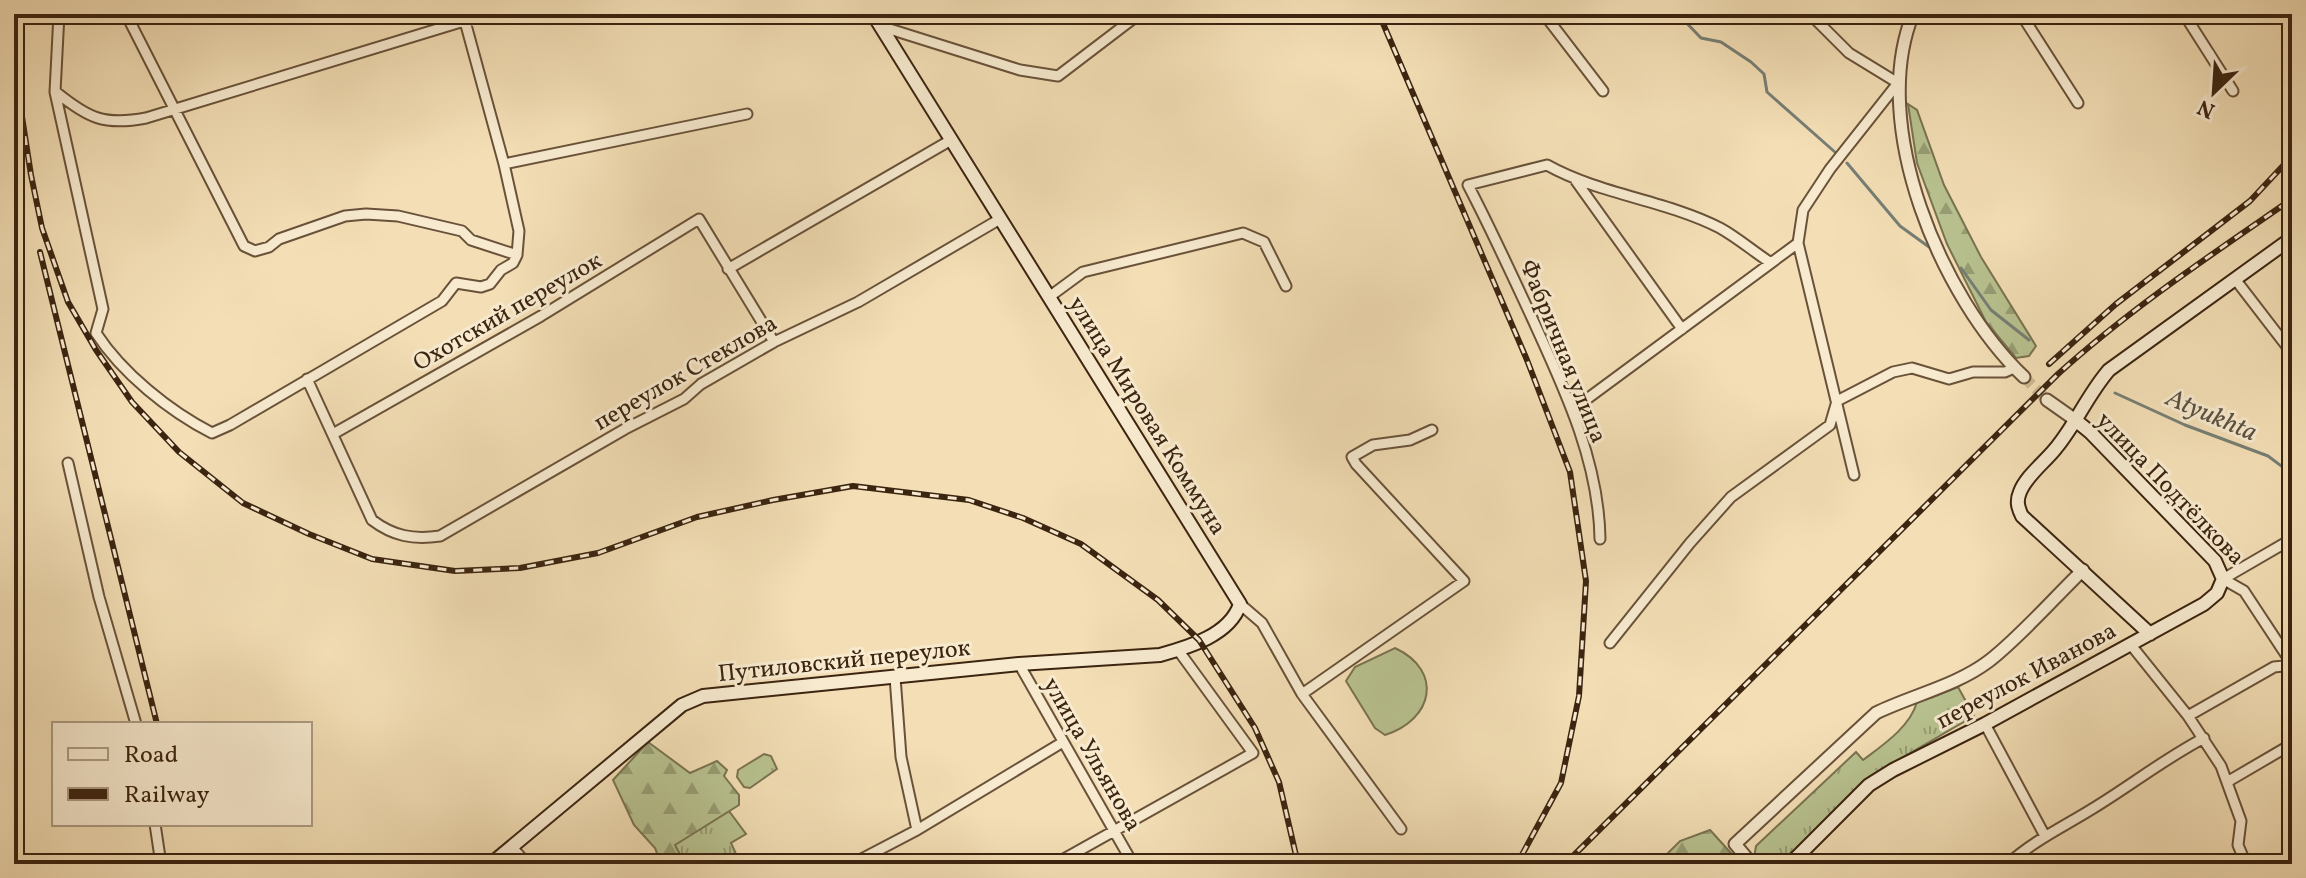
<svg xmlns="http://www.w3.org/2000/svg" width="2306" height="878" font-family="Vollkorn,serif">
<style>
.grass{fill:url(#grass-tufts);stroke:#7a7350;stroke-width:2}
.forest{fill:url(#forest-firs);stroke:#7a7350;stroke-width:2}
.pitch{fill:#b8c290;stroke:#7a7350;stroke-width:2}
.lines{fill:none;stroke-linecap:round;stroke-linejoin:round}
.stream{stroke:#767e74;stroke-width:3}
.tertiary-tunnel{stroke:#ceb994;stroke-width:11;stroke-dasharray:11 5.5;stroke-linecap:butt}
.minor-casing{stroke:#695239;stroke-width:13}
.tertiary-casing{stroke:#695239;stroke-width:15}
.secondary-casing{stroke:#3b2410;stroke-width:16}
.minor{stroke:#f7eacf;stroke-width:9}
.tertiary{stroke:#f7eacf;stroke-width:11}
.secondary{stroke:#f7eacf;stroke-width:12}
.rail-casing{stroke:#3b2410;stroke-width:6}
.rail{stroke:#f7eacf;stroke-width:3;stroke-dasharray:9;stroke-linecap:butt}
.labels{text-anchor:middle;stroke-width:6;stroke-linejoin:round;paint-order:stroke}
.street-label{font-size:24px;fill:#3b2410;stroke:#f7eacf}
.water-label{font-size:26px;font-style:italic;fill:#595142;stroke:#f7eacf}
</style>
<defs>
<pattern id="grass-tufts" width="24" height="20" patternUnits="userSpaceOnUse" patternTransform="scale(2)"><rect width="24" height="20" fill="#b8c290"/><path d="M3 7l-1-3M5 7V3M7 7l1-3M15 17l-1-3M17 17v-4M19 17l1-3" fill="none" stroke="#979d74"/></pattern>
<pattern id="forest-firs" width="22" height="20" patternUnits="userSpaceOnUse" patternTransform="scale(2)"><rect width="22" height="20" fill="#b8c290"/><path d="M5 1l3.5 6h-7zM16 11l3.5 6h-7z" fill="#979d74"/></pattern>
</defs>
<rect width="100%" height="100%" fill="#f3deb5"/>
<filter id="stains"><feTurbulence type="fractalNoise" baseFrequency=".0025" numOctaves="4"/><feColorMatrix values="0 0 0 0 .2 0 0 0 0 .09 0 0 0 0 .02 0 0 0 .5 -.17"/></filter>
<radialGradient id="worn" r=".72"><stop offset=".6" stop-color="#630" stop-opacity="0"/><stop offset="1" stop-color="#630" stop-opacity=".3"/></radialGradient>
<!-- grass -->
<path class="grass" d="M1958,687L1974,716L1869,777L1781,864H1759L1754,858L1756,846L1856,752L1863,760C1883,745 1910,727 1917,702Z
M764,754L771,756L777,769L750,788L744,787L737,777L738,770Z
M729,811L746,834L731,843L737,856L724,864H711L707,856L695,861L691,854L682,859L674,845Z"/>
<!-- forest -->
<path class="forest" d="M1908,104L1917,110L1944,185L1981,257L2036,346L2029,356L2016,358L1986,322L1947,244L1917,163Z
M648,742L690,773L717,761L727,770L724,776L739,795V805L675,845L685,864H661L655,848L634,825L613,780Z
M1710,830L1741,864H1657L1680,841Z"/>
<!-- pitch -->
<path class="pitch" d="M1395,648C1444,671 1433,720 1385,735L1375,728L1346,681L1355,667Z"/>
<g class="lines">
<!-- stream -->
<path class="stream" d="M1678,14L1701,38L1721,42L1751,62L1764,74L1767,92L1836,153
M1847,163L1900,226L1929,247
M1961,268L1991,310L2029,340
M2115,393L2185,425L2268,456L2292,474"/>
<!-- tertiary-tunnel -->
<path class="tertiary-tunnel" d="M2024,377L2047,400"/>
<!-- minor casing -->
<g class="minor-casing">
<path id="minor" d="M59,14L55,92L103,309L96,333C122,373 169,411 212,433L230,425L442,301L456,283L481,287L490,284L501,270L513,263L517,255L519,231L504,164L463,14
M126,14L244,246L255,251L269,247L279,239L345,216L366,214L398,216L462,231L471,240L517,255
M1544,14L1603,91
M1810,14L1849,53L1898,83L1830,169L1803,210L1798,243L1854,475
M2021,14L2078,103
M2184,14L2233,91
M880,26L1020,70L1058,76L1138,15
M56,92C88,118 104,126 146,118L487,14
M504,164L747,114
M1576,181L1682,329
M728,269L951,140
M2235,279L2292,353
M1049,297L1083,272L1243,233L1264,242L1286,286
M307,379L372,520C393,536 413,540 440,536L625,429L684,399L701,384L774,342L858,302L1000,219
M1572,410L1798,243
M333,434L541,316L699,219L774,342
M68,463L99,597L136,724
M1600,539C1599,461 1564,388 1532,318C1511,273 1491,229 1468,185L1547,165C1601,195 1665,200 1720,228C1738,238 1754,252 1771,263
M2292,539L2223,579L2244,591L2292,664
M1240,604L1262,623L1302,694L1401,829
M1610,643L1690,543L1731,497L1830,425L1837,401L1893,372L1912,368L1949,379L1973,372H2005L2014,368
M2131,645L2188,716L2221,766L2241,821L2238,845L2246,864
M1019,664L1133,864
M895,677L901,757L917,830
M1302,694L1464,581L1356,464L1352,457L1373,445L1410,440L1432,430
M2188,716L2274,667L2292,665
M1985,724L2045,836
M2227,782L2292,744
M155,824L161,864
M511,846L527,864
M852,864L917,830L1063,742
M1055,864L1253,753L1178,650
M2008,864C2033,841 2063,827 2092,809C2130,786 2164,759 2204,738"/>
</g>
<!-- tertiary casing -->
<g class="tertiary-casing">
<path id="tertiary" d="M1913,14C1868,125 1941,298 2024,377
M2047,400L2074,419
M1752,864L1735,844L1876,713C1913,695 1956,686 1989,661C2020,637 2054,598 2083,570"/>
</g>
<!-- secondary casing -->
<g class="secondary-casing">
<path id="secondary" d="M2150,634L2022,516C2018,508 2016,501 2020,492C2026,476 2045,462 2056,448C2076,424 2088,394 2109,370L2292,238
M491,864L682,705L703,696L1019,664L1160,655C1189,647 1230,635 1240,604L873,14
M1790,864L1869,785L1893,770L1985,724L2204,604L2217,593L2223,579L2215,561L2090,432L2074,419"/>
</g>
<!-- minor -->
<use href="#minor" class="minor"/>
<!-- tertiary -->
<use href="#tertiary" class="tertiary"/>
<!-- secondary -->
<use href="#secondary" class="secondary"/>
<!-- rail casing -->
<g class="rail-casing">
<path id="rail" d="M1379,14L1527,360L1570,472L1586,581L1579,696L1561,783L1517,864
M14,65L31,175L42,228L68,302L96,350L132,402L179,452L243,503L309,534L372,559L455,571L520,568L598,553L697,517L773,500L853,486L969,500L1023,518L1081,544L1158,600L1199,640L1255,728L1279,782L1298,864
M40,252L157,724
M2049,364L2116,304L2250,201L2292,156
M1341,858L1343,864
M1565,864L2058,374C2131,308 2211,255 2292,199"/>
</g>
<!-- rail -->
<use href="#rail" class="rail"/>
</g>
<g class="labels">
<!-- street labels -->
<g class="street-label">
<text transform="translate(507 311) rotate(-30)" y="8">Охотский переулок</text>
<text transform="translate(1564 351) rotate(68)" y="8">Фабричная улица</text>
<text transform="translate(685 372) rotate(-30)" y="8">переулок Стеклова</text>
<text transform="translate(1148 415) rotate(58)" y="8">улица Мировая Коммуна</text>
<text transform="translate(2171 488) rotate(46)" y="8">улица Подтёлкова</text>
<text transform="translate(844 660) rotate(-6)" y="8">Путиловский переулок</text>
<text transform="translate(2026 675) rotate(-28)" y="8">переулок Иванова</text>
<text transform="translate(1093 754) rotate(60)" y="8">улица Ульянова</text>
</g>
<!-- water labels -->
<g class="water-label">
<text transform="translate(2212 414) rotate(23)" y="9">Atyukhta</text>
</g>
</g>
<!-- margin -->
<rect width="2306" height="878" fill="none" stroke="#f3deb5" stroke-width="48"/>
<rect x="16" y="16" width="2274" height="846" fill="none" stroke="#3b2410" stroke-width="4"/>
<rect x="24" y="24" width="2258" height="830" fill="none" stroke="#3b2410" stroke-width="2"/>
<!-- legend -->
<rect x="52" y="722" width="260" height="104" fill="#f7eacf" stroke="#ac9b83" stroke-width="2"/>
<rect x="68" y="748" width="40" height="12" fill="#f7eacf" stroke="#ac9b83" stroke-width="2"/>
<text x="124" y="762" font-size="24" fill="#3b2410">Road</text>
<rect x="68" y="788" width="40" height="12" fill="#3b2410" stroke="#ac9b83" stroke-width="2"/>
<text x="124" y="802" font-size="24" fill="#3b2410">Railway</text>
<!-- north arrow -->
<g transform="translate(2214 92) rotate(205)" stroke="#f7eacf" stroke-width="6" paint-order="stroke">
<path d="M0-6L14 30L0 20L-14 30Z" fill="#3b2410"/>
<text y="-12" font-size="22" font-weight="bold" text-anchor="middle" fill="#3b2410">N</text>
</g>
<rect width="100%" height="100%" filter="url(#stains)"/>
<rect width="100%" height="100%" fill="url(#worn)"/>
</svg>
